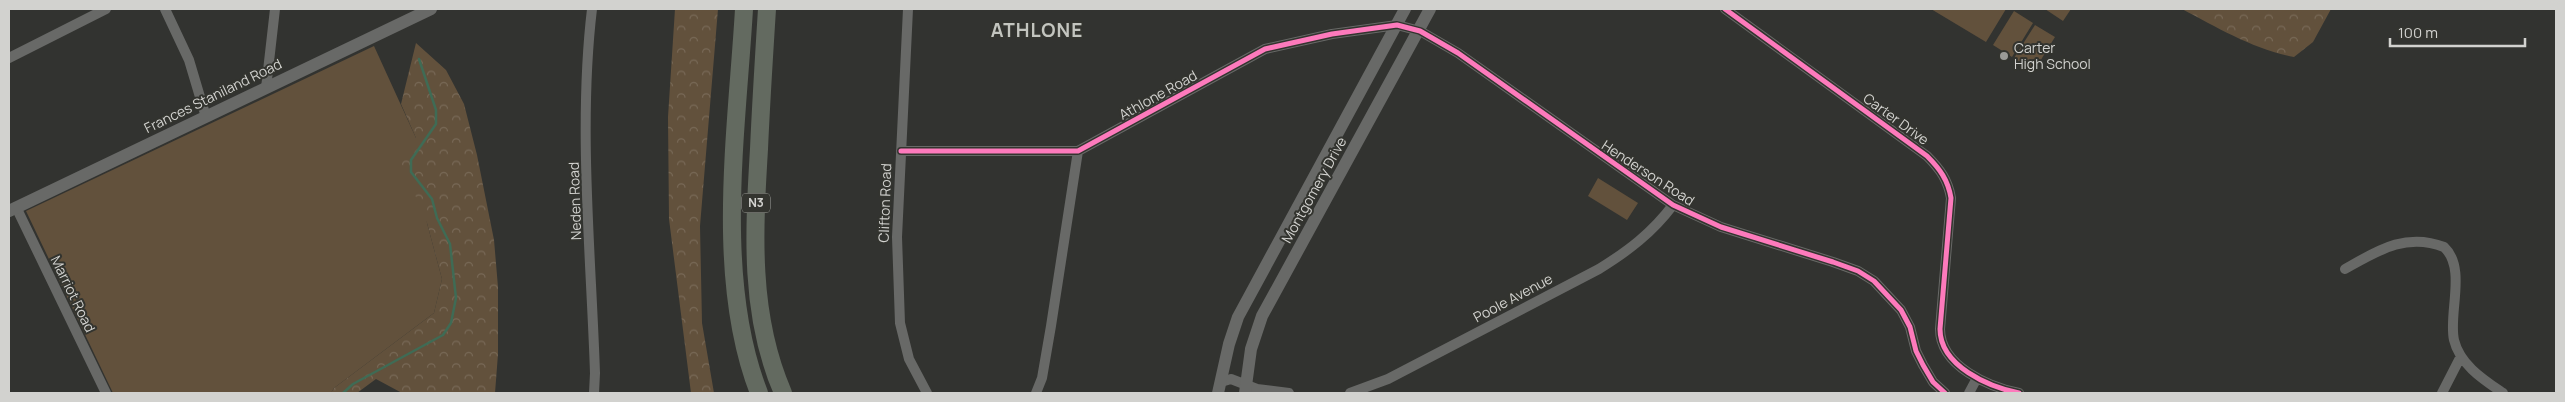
<svg xmlns="http://www.w3.org/2000/svg" width="2565" height="402" font-family="Manrope,sans-serif">
<style>
.grass{fill:#62513c}
.forest{fill:url(#forest-crowns)}
.lines{fill:none;stroke-linecap:round;stroke-linejoin:round}
.stream{stroke:#3f6b55;stroke-width:2.5}
.minor{stroke:#686967;stroke-width:10}
.tertiary{stroke:#686967;stroke-width:12}
.motorway{stroke:#636a60;stroke-width:18}
.cycleway-casing{stroke:#33342f;stroke-width:8}
.cycleway{stroke:#fd7abc;stroke-width:5}
.poi-dot{fill:#9a9a97;stroke:#33342f;stroke-width:2}
.labels{text-anchor:middle;stroke-width:4;stroke-linejoin:round;paint-order:stroke}
.shield{fill:#33342f;stroke:#a2a39f;stroke-width:1}
.shield-label{font-size:12px;font-weight:bold;fill:#d2d2cf}
.poi-label{font-size:14px;fill:#d2d2cf;stroke:#33342f;text-anchor:start}
.street-label{font-size:14px;fill:#d2d2cf;stroke:#33342f}
.district-label{font-size:19px;font-weight:bold;letter-spacing:1px;fill:#c3c5bf;stroke:#33342f}
</style>
<defs>
<pattern id="forest-crowns" width="20" height="18" patternUnits="userSpaceOnUse" patternTransform="scale(1.25)"><rect width="20" height="18" fill="#62513c"/><path d="M2 6a3 3 0 1 1 6 0M12 15a3 3 0 1 1 6 0" fill="none" stroke="#786957"/></pattern>
</defs>
<rect width="100%" height="100%" fill="#323330"/>
<!-- grass -->
<path class="grass" d="M1931,9H2006L1986,42Z
M2045,9H2071L2063,21Z
M2014,11L2033,23L2012,57L1993,45Z
M2035,25L2055,37L2034,71L2014,58Z
M374,46L416,138L427,223L442,279L434,313L334,388L331,393H113L26,211Z
M1598,178L1638,203L1627,220L1588,196Z"/>
<!-- forest -->
<path class="forest" d="M675,9H718L700,226L702,323L714,393H691L669,219L668,117Z
M2182,9H2331L2313,42L2294,57C2253,49 2218,28 2182,9Z
M416,43L446,70L464,104L477,155L494,240L498,287V354L495,393H402L376,379L357,393H331L334,388L434,313L442,279L427,223L401,162L416,138L401,104Z"/>
<g class="lines">
<!-- stream -->
<path class="stream" d="M343,393L353,384L443,335L451,323L456,298L450,244L437,218L432,199L411,172V160L436,124V110L419,59"/>
<!-- minor -->
<path class="minor" d="M165,9L189,60L206,117
M592,9C578,126 591,254 595,373L594,393
M908,9L897,237L900,323L909,359L927,393
M1725,9L1927,156C1940,169 1948,180 1951,198L1940,329C1940,366 1989,387 2019,393
M9,58L106,9
M266,88L275,9
M901,151H1078L1265,49L1332,34L1397,25L1420,31L1458,53L1673,205L1721,227L1833,262L1858,271L1874,281L1901,310L1910,327L1916,351L1923,365L1933,382L1945,393
M16,207L106,393
M2345,269C2377,251 2406,232 2444,247C2467,268 2448,314 2454,340C2460,365 2484,380 2503,393
M1221,382L1231,379L1257,389L1289,393
M1036,393L1042,378L1051,326L1078,151
M1350,393L1388,379L1599,269C1628,251 1652,233 1673,205
M1969,393L1977,378
M2442,393L2461,356"/>
<!-- tertiary -->
<path class="tertiary" d="M9,211L431,9
M1218,393L1229,344L1238,317L1405,9
M1245,393L1251,349L1262,316L1430,9"/>
<!-- motorway -->
<path class="motorway" d="M744,9C737,130 714,278 759,393
M767,9C764,56 761,103 759,149C754,232 749,315 783,393"/>
<!-- cycleway casing -->
<g class="cycleway-casing">
<path id="cycleway" d="M1725,9L1927,156C1940,169 1948,180 1951,198L1940,329C1940,366 1989,387 2019,393
M901,151H1078L1265,49L1332,34L1397,25L1420,31L1458,53L1673,205L1721,227L1833,262L1858,271L1874,281L1901,310L1910,327L1916,351L1923,365L1933,382L1945,393"/>
</g>
<!-- cycleway -->
<use href="#cycleway" class="cycleway"/>
</g>
<!-- markers -->
<circle class="poi-dot" cx="2004" cy="56" r="5"/>
<g class="labels">
<!-- shield labels -->
<rect class="shield" x="742" y="193.5" width="28" height="19" rx="4"/>
<g class="shield-label">
<text x="756" y="207">N3</text>
</g>
<!-- poi labels -->
<g class="poi-label">
<text x="2014" y="53">Carter<tspan x="2014" dy="16">High School</tspan></text>
</g>
<!-- street labels -->
<g class="street-label">
<text transform="translate(1158 95) rotate(-29)" y="5">Athlone Road</text>
<text transform="translate(213 96) rotate(-26)" y="5">Frances Staniland Road</text>
<text transform="translate(1896 119) rotate(36)" y="5">Carter Drive</text>
<text transform="translate(1648 173) rotate(33)" y="5">Henderson Road</text>
<text transform="translate(1314 190) rotate(-61)" y="5">Montgomery Drive</text>
<text transform="translate(575 201) rotate(-92)" y="5">Neden Road</text>
<text transform="translate(885 203) rotate(-88)" y="5">Clifton Road</text>
<text transform="translate(73 294) rotate(64)" y="5">Marriot Road</text>
<text transform="translate(1513 298) rotate(-28)" y="5">Poole Avenue</text>
</g>
<!-- district labels -->
<g class="district-label">
<text x="1037" y="37">ATHLONE</text>
</g>
</g>
<!-- border -->
<rect width="2565" height="402" fill="none" stroke="#d2d2cf" stroke-width="20"/>
<!-- scale -->
<path d="M2390 38v8h135v-8" fill="none" stroke="#d2d2cf" stroke-width="2.5"/>
<text x="2398" y="38" font-size="15" fill="#d2d2cf" stroke="#33342f" stroke-width="4" paint-order="stroke">100 m</text>
</svg>
